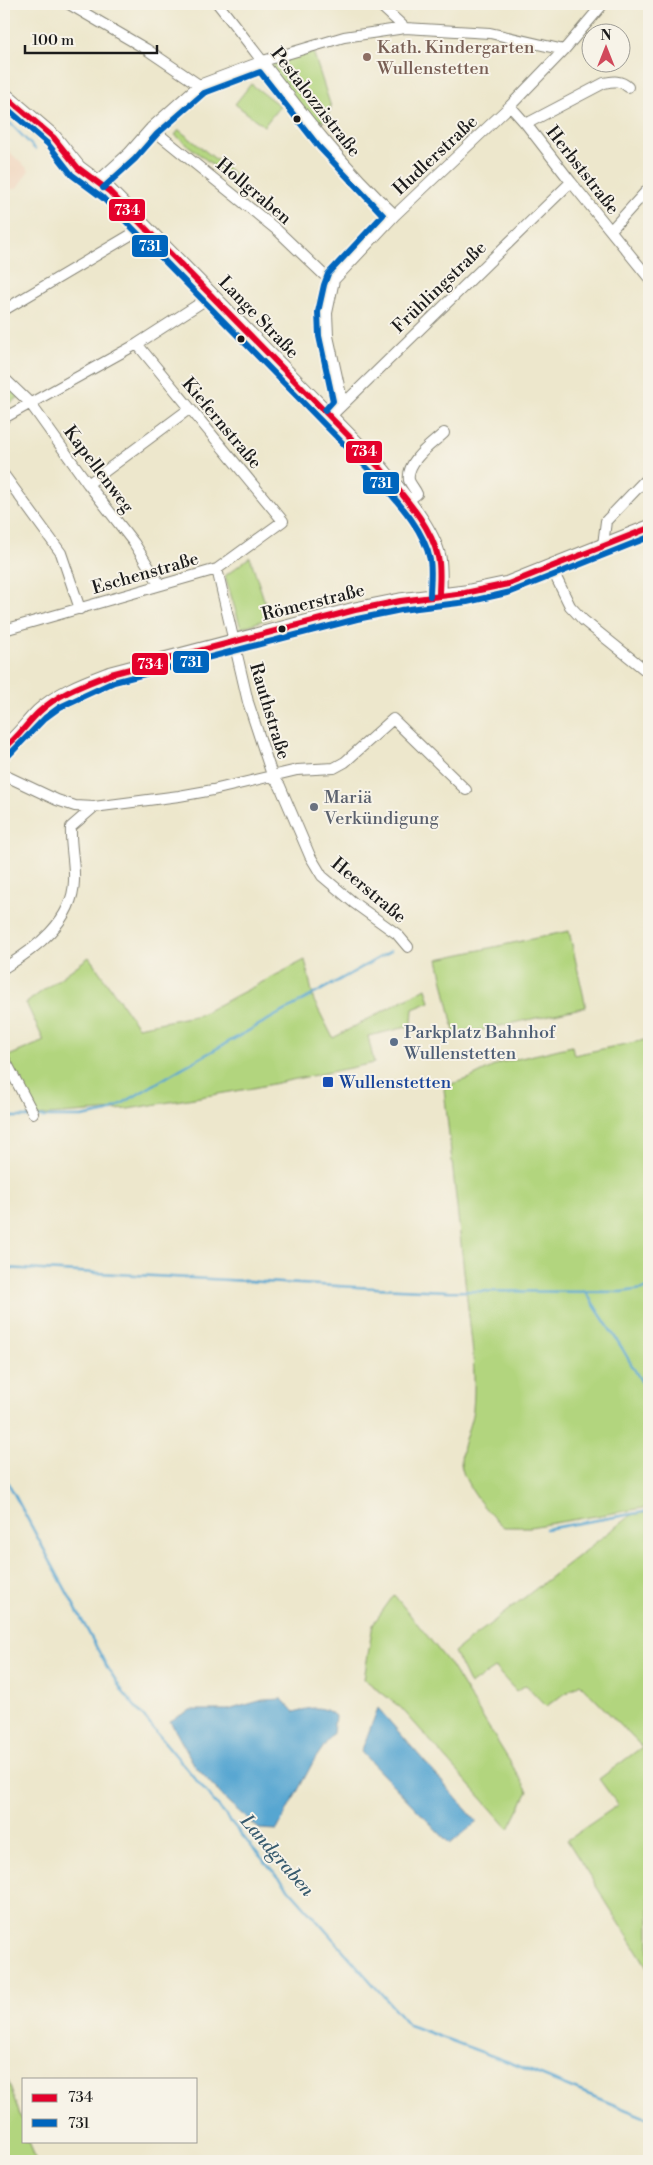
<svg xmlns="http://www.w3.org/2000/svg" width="653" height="2165" font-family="'Libre Bodoni',serif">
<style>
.built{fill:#f1d5bd}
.green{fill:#b2d57e;stroke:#67784d}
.water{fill:#57a6d1;stroke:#3a6176}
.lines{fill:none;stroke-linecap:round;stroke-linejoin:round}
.stream{stroke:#57a6d1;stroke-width:2.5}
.street-casing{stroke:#848274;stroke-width:12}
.secondary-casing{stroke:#848274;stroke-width:17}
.street{stroke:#fff;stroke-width:10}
.secondary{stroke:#fff;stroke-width:15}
.bus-1-casing{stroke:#f7f3e8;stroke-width:10}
.bus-2-casing{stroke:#f7f3e8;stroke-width:10}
.bus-1{stroke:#e4002b;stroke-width:6}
.bus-2{stroke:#0065bd;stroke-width:6}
.education-dot{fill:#8d6e63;stroke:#f7f3e8;stroke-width:2}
.bus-dot{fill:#1c1c1c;stroke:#f7f3e8;stroke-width:2}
.worship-dot{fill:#6b7280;stroke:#f7f3e8;stroke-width:2}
.service-dot{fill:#5c6f8a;stroke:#f7f3e8;stroke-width:2}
.transit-dot{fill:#1a4fb4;stroke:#f7f3e8;stroke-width:2}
.labels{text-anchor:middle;stroke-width:4;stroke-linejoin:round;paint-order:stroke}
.education-label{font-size:18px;fill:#785e54;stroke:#f7f3e8;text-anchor:start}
.street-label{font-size:18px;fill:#1c1c1c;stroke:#f7f3e8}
.worship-label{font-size:18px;fill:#5b616d;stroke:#f7f3e8;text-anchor:start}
.service-label{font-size:18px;fill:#4e5e75;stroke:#f7f3e8;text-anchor:start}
.transit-label{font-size:18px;fill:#164399;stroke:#f7f3e8;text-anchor:start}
.water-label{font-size:19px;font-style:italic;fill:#375a6d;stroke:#f7f3e8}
.line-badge{stroke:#f7f3e8;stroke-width:2}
.badge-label{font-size:14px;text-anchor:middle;font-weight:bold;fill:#fff}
</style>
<rect width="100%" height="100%" fill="#f7f3e8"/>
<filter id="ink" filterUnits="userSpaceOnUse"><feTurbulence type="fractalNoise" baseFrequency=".02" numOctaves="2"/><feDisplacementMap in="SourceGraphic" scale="10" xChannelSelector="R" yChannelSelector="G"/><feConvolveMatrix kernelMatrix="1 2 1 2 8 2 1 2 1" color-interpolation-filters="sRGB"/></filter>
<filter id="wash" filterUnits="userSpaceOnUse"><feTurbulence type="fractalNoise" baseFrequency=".0096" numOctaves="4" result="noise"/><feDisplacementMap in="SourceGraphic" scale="20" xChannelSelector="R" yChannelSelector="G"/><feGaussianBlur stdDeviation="1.12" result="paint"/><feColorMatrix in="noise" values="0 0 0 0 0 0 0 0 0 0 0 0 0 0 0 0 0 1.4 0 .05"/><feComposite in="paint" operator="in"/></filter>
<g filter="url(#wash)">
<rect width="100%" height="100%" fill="#ede7cc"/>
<!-- built -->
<path class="built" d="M4,147L29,170L17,188L4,191Z"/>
<!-- green -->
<path class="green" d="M312,48L331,107L326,120L313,124L265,61Z
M251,84L280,106L264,126L235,104Z
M179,130L238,177L234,182L175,135Z
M4,380L21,396L4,406Z
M250,557L270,618L241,628L225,576Z
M569,931L586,1007L455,1036L438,959Z
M89,957L138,1027L199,1015L305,960L314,1001L333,1038L426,988L430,1002L413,1009L412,1022L407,1027L368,1036L374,1063L248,1089L128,1109L35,1116L4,1058L44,1041L26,1003Z
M649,1039V1507L530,1527H504C489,1516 460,1480 461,1461C461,1444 471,1426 473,1409C475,1387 474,1366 472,1344L444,1089L448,1085L470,1078L500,1063L572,1046L574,1055Z
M649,1512V1970L567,1840L618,1805L599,1779L642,1747L580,1684L546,1706L526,1685L516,1691L495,1668L470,1685L454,1652L631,1515Z
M394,1595L449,1663L528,1791L509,1829L401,1708L364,1679L373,1624Z
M4,2069L24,2127V2141H29L36,2161H10L4,2150Z"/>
<!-- water -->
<path class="water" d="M282,1699L294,1712C310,1708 322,1704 335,1716L333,1733L313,1762L277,1830L259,1829L227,1801L195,1766L170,1721L190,1710H228L263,1700Z
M378,1708L477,1822L450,1844L361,1752Z"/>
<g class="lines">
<!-- stream -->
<path class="stream" d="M4,119L12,125L35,149
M4,1117H82L108,1112L182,1068L391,951
M4,1268L375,1288L448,1291L622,1292L649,1288
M585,1291L622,1348L649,1395
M4,1475L106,1665L123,1692L251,1846L409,2025L511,2063L649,2119
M546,1529L649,1511"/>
</g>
</g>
<g filter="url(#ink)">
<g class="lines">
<!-- street casing -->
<g class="street-casing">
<path id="street" d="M69,4L146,49L199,85
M218,4C275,76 327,152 395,215
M379,4L405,28
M510,106L526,124L571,182L649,278
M526,124L604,83C613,81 621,80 628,87
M151,128L277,230L325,276L334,280
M97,182L129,153L151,128L199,85L263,61L344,37L405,28L490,33L564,50
M611,230L649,188
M4,310L144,227
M4,378L30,403L88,484L134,543L160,585
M343,404L328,336L327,313L334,280L395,215L510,106L564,50L603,4
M331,416L571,182
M4,418L137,344L213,295
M4,475L61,553L80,609
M88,484L189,409
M406,502L417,494C415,489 410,484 409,480C406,461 432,444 444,433
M603,545L606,521L649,476
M551,567L570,606L583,620L649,673
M217,569L248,702L272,775L280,786L310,856L322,876L354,903L397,934L408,947
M4,630L217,569L283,521L137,344
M4,775L57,800L75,806L94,807L179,796L213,790L297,770L334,768L345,762L393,719L466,790
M4,968C35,949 73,921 74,881C75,863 70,846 71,827L94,807
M4,1058L33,1113"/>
</g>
<!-- secondary casing -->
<g class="secondary-casing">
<path id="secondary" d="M4,95L54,138L78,168L109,191L381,469C400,492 431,527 438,557C440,569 439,583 439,596
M4,748C17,739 27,724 39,712C60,693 85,684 111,674L355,610L400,601L465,593L508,584L649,528"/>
</g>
<!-- street -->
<use href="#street" class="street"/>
<!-- secondary -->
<use href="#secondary" class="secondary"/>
<!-- bus-1 casing -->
<g class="bus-1-casing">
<path id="bus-1" d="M4,95L54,138L78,168L109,191L381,469C402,495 430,523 438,557C441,569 439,583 439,596
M4,748C18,738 27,723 39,712C59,693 86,684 111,674L355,610L400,601L465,593L508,584L649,528"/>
</g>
<!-- bus-2 casing -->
<g class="bus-2-casing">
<path id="bus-2" d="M4,106L48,144L72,175L103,198L374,475C395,499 424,528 430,560C432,572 430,584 430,596
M103,188L135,159L157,134L204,93L260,72L319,147L383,215L328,274L324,285L318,312L319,336L333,401L325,410
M9,755L45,718L60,707L114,682L357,619L401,610L467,602L511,592L649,537"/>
</g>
<!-- bus-1 -->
<use href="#bus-1" class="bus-1"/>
<!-- bus-2 -->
<use href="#bus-2" class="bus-2"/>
</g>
</g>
<!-- markers -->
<circle class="education-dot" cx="367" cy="57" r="5"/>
<g class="bus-dot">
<circle cx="297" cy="119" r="4.5"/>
<circle cx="241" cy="339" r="4.5"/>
<circle cx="282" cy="629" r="4.5"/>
</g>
<circle class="worship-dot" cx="314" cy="807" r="5"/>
<circle class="service-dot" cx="394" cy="1042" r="5"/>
<rect class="transit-dot" x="322" y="1076" width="12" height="12" rx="2.5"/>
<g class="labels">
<!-- education labels -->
<g class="education-label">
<text x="377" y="53">Kath. Kindergarten<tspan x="377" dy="21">Wullenstetten</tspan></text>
</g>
<!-- street labels -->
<g class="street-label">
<text transform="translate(316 102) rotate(52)" y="6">Pestalozzistraße</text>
<text transform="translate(435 155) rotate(-43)" y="6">Hudlerstraße</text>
<text transform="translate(583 170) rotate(52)" y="6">Herbststraße</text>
<text transform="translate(254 191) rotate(40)" y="6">Hollgraben</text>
<text transform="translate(439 287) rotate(-44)" y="6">Frühlingstraße</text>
<text transform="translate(259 317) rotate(46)" y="6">Lange Straße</text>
<text transform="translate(222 423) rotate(50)" y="6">Kiefernstraße</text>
<text transform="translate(99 469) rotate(53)" y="6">Kapellenweg</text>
<text transform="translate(145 573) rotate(-16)" y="6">Eschenstraße</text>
<text transform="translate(313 602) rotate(-14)" y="6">Römerstraße</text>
<text transform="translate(270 711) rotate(73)" y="6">Rauthstraße</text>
<text transform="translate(369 890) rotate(40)" y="6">Heerstraße</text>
</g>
<!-- worship labels -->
<g class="worship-label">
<text x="324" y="803">Mariä<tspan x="324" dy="21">Verkündigung</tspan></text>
</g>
<!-- service labels -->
<g class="service-label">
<text x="404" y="1038">Parkplatz Bahnhof<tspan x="404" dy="21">Wullenstetten</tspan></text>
</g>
<!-- transit labels -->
<g class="transit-label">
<text x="339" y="1088">Wullenstetten</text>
</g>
<!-- water labels -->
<g class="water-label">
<text transform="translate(278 1855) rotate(49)" y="7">Landgraben</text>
</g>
</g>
<g class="line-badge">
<rect x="108" y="198" width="38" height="24" rx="5" fill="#e4002b"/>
<rect x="131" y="234" width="38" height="24" rx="5" fill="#0065bd"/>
<rect x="345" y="440" width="38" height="24" rx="5" fill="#e4002b"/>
<rect x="362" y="471" width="38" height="24" rx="5" fill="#0065bd"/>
<rect x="172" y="650" width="38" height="24" rx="5" fill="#0065bd"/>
<rect x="131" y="652" width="38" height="24" rx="5" fill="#e4002b"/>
</g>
<g class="badge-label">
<text x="127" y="215">734</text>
<text x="150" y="251">731</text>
<text x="364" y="456">734</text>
<text x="381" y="488">731</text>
<text x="191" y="667">731</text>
<text x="150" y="669">734</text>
</g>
<!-- margin -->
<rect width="653" height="2165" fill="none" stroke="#f7f3e8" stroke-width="20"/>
<!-- legend -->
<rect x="22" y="2078" width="175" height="65" fill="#f7f3e8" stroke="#9f9d96"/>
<rect x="32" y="2094" width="25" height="8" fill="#e4002b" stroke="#9f9d96"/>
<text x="68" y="2102" font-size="15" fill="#1c1c1c">734</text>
<rect x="32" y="2119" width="25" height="8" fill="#0065bd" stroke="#9f9d96"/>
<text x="68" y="2128" font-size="15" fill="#1c1c1c">731</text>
<!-- north arrow -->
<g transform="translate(606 48)"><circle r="24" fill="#f7f3e8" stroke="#9f9d96"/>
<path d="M0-4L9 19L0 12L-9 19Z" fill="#d1495b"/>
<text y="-8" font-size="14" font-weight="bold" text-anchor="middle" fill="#1c1c1c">N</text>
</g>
<!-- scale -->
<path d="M25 45v8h132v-8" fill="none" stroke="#1c1c1c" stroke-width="2.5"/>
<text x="32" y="45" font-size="15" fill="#1c1c1c" stroke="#f7f3e8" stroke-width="4" paint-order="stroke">100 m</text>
</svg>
